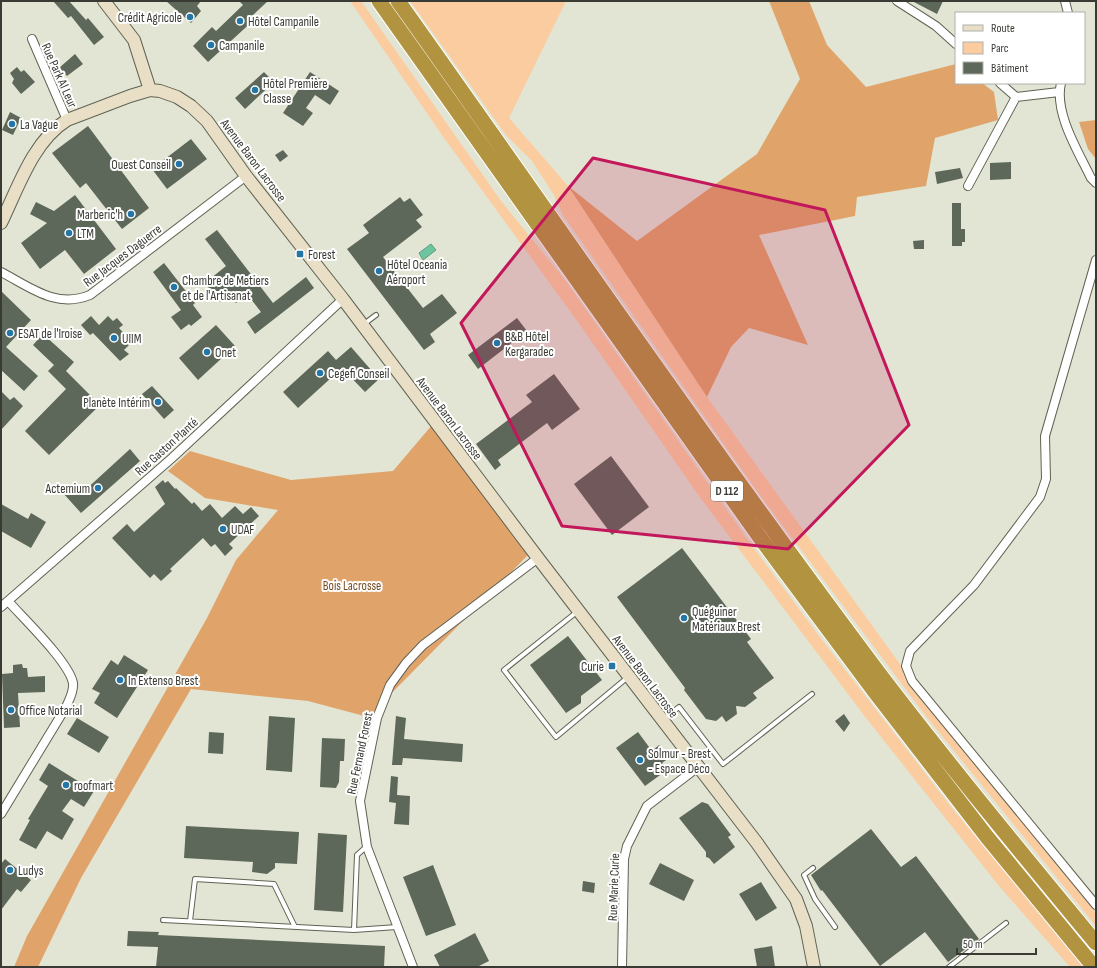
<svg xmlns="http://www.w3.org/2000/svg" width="1097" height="968" font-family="'Sofia Sans Condensed',sans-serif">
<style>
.green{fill:#fbcca0}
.forest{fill:#e0a46b}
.water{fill:#6cc59f;stroke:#5d9b7f}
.building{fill:#5d685a}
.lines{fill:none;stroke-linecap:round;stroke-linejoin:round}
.lane-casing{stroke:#606253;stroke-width:6}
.street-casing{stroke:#606253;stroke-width:10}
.secondary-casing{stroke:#606253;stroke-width:14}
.highway-casing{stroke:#fff;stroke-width:17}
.lane{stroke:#fff;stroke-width:4}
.street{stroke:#fff;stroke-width:8}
.secondary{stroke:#e8dfc6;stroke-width:12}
.highway{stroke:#b29340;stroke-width:15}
.marked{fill:#c2185b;fill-opacity:0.2;stroke:#c2185b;stroke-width:3;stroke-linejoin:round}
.poi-dot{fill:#2376a6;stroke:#fff;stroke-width:1.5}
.labels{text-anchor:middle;stroke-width:4;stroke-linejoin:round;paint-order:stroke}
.shield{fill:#fff;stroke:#747570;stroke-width:1}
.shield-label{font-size:12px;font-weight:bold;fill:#393a33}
.poi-label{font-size:13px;fill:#393a33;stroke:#fff;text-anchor:start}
.street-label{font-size:13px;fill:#393a33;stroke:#fff}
.park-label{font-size:13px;fill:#764d23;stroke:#fff}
</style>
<rect width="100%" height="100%" fill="#e2e5d3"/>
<!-- green -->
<path class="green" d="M350,1H361L501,201L565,280L745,536L822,640L952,808L1083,967H1070L999,886L866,718L699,496L578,322L444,138Z
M410,1H566L509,118L568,186L707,397L900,664L918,694L989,780L1096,913V926L925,715L757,491L563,215L554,195L532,161L506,135Z"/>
<!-- forest -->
<path class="forest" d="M769,1H809L827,45L866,87L956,64V83H982L994,92L998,120L935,138L926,186L857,197L855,216L759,235L808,345L749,328L731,347L707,397L568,186L637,241L757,154L800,79Z
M1096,120V159L1088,149L1079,122Z
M432,425L528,555L368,717L308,701L191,689L81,878L38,967H14L27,936L207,618L236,560L278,510L205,498L168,471L190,451L291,480L393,471Z"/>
<!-- water -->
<path class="water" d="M431,244L436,250L423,260L419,253Z"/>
<!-- building -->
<path class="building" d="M53,1H69L86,20L88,18L104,37L94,45L71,16L68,18Z
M166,1H201L197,6L201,11L191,23Z
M239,1H268L253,15L256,18L208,62L193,46L212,27L216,31L243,5Z
M912,1H943L937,14Z
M75,54L83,64L67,76L59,68Z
M17,67L21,72L24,70L35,82L21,94L12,83L14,79L10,73Z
M264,72L274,82L245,109L235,98Z
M310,72L339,91L330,105L315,95L306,108L313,113L303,126L283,113Z
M10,112L21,118L13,135L2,130Z
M88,126L149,208L122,229L86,183L80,188L52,153Z
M191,139L207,159L167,189L152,169Z
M283,150L288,156L280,162L275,155Z
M1011,162V179L990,180V163Z
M960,168L963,178L937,184L935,172Z
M75,195L116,249L84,274L65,250L40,269L21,243L47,223L30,214L36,202L54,211Z
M400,197L404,202L410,198L423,215L416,220L422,227L383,257L423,308L442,294L457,313L430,334L435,342L424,350L347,249L369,233L363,225Z
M952,203H961V229H965V242H962V246H952Z
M217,230L273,303L306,277L314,288L255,334L247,322L261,312L247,294L236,303L229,295L220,302L205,283L226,266L205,239Z
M924,240V249H914L913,241Z
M164,263L195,303L193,305L202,317L191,326L189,324L181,330L171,317L181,310L153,272Z
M1,291L31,320L6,347L38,376L24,391L1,370Z
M91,316L99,325L108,316L113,321L117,318L123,325L119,328L132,342L124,350L129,354L120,361L93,333L90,335L81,325Z
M517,318L527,331L478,369L468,355Z
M216,325L235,346L198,380L179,358Z
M43,334L74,362L66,371L100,405L49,455L25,431L66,389L48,371L54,365L33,345Z
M351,347L379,379L365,392L342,368L298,408L283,392L328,351L336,360Z
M554,374L580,409L552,430L547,423L498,460L501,465L495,470L476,444L532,402L526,395Z
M152,386L174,410L164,419L142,394Z
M1,391L10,400L14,397L23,406L1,430Z
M130,449L140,461L81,513L63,493L74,484L82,493Z
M611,456L649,507L612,535L574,484Z
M163,480L165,483L168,481L175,489L176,488L192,504L194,502L202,511L210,504L222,518L235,506L243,514L251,507L259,516L229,544L233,548L225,556L215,544L211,547L203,538L170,569L172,571L161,581L154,574L150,578L112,538L127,524L134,532L165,504L155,487Z
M1,504L28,519L31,513L46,522L31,548L1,531Z
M682,548L751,639L747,642L774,678L753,693L757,698L745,707L736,706L737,714L726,722L722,716L716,721L706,719L684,690L685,688L617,597Z
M568,636L602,680L581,696V703L566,713L530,665Z
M124,655L148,670L117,718L94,703L100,693L92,689L111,660L118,665Z
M22,664L23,668H27L28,677L45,676V692L18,693L20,727L4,728L2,674L13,673V665Z
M844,714L850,723L844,732L835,721Z
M269,716L295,718L292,772L266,770Z
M396,716L406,718L404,739L463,744L462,762L403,758L402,765H392Z
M77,718L109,737L99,753L67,734Z
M209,732L224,733L223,754L208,753Z
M638,732L652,751L659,745L669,758L662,763L667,770L645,786L616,748Z
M322,738L345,739L344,761H340L339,782L336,788L320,787Z
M49,763L94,791L84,807L71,799L62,811L74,819L62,840L47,831L36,849L19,840L30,820L28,819L48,786L39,780Z
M391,776L398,777L397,795L410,796L409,825L394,824L396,803L389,802Z
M702,802L708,804L731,835L728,837L735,847L714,864L709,858L706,857V852L679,818Z
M186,826L299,832L297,864L275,863V868L267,874L252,872L253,862L184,858Z
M871,829L901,867L916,856L979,939L948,962L925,932L880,966L822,890L821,891L811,875Z
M318,833L347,835L343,912L314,910Z
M5,859L31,880L21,892L17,889L1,910V864Z
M660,863L694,880L684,901L649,884Z
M433,865L456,925L426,936L403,877Z
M583,881L595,883L594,893L582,891Z
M761,882L777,908L756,921L739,894Z
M128,931L159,932L158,935L385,946L384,967H156L158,947L127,946Z
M475,933L489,961L477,967H440L434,955Z
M772,946L775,967H757L754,949Z"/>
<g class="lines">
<!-- lane casing -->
<g class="lane-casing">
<path id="lane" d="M364,324L376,315
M578,611L504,670L556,737L628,677
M664,719L679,707L723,764L812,694
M813,868L804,875L815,899L835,927
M163,920L354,930L397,927
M190,921L195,879L274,884L295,927
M354,930L357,855L366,847
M949,967L1006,923"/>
</g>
<!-- street casing -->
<g class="street-casing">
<path id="street" d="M897,1L936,26L956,44
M1065,1L1068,13
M32,39L67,120
M1000,83L1016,97L1059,92
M1061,83C1054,113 1078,151 1091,178L1096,183
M968,186L1016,97
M1096,260L1045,436L1046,479L1040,497L974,585L910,651L906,666L912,681L1096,905
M1,272C30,287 56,309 90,295L246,176
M1,607L172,458L343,299
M1,814L66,707C69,700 74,692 73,683C69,662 24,619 8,601
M413,967L367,847L360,801L377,718L390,685L406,663L423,645L538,558
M622,967L624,859L627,846L647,806L698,767"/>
</g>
<!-- secondary casing -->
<g class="secondary-casing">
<path id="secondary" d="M104,1L134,40L150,90
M1,223C18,188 33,141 67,120L130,96L150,90L160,91L177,97L191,106L207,121L246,176L343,299L538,558L757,843L796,899L806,926L814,967"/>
</g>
<!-- highway casing -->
<g class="highway-casing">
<path id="highway" d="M379,1L761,539L875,692L987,837L1094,967
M398,1C557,225 713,452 878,672C948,764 1022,854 1096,943"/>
</g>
<!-- lane -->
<use href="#lane" class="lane"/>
<!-- street -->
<use href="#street" class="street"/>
<!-- secondary -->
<use href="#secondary" class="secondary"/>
<!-- highway -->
<use href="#highway" class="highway"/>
</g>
<!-- marked area -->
<path class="marked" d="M593,158L825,210L909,425L788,549L562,526L461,323Z"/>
<!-- markers -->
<g class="poi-dot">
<circle cx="190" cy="17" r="4"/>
<circle cx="240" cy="21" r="4"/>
<circle cx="211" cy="45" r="4"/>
<circle cx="255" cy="90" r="4"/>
<circle cx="12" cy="124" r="4"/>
<circle cx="179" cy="164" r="4"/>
<circle cx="131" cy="214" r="4"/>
<circle cx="69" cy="233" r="4"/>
<rect x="296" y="250" width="8" height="8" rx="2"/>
<circle cx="379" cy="271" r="4"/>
<circle cx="174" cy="287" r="4"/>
<circle cx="10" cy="333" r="4"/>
<circle cx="114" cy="338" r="4"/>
<circle cx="497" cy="343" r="4"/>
<circle cx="207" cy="352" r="4"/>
<circle cx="320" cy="373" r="4"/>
<circle cx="158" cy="402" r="4"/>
<circle cx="98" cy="488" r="4"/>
<circle cx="223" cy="529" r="4"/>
<circle cx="684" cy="618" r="4"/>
<rect x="608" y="662" width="8" height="8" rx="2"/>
<circle cx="120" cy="680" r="4"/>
<circle cx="11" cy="710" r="4"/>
<circle cx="640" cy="760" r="4"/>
<circle cx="66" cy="785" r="4"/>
<circle cx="10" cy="870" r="4"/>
</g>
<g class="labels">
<!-- shield labels -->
<rect class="shield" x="711" y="481" width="32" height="20" rx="3"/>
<g class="shield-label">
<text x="727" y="495">D 112</text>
</g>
<!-- poi labels -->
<g class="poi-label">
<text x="182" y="22" text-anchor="end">Crédit Agricole</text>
<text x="248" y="26">Hôtel Campanile</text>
<text x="219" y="50">Campanile</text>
<text x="263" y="88">Hôtel Première<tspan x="263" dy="15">Classe</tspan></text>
<text x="20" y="129">La Vague</text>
<text x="171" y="169" text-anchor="end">Ouest Conseil</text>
<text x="123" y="219" text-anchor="end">Marberic'h</text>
<text x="77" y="238">LTM</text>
<text x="308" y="259">Forest</text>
<text x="387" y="269">Hôtel Oceania<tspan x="387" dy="15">Aéroport</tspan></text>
<text x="182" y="285">Chambre de Metiers<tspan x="182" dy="15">et de l'Artisanat</tspan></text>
<text x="18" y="338">ESAT de l'Iroise</text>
<text x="505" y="341">B&amp;B Hôtel<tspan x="505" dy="15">Kergaradec</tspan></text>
<text x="122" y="343">UIIM</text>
<text x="215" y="357">Onet</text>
<text x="328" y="378">Cegefi Conseil</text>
<text x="150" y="407" text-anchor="end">Planète Intérim</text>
<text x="90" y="493" text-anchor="end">Actemium</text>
<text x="231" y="534">UDAF</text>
<text x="692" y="616">Quéguiner<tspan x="692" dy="15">Matériaux Brest</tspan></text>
<text x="604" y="671" text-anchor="end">Curie</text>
<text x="128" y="685">In Extenso Brest</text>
<text x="19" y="715">Office Notarial</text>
<text x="648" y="758">Solmur - Brest<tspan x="648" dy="15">- Espace Déco</tspan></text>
<text x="74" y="790">roofmart</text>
<text x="18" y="875">Ludys</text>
</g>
<!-- street labels -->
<g class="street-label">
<text transform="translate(60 75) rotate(66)" y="5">Rue Park Al Leur</text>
<text transform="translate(254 160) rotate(53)" y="5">Avenue Baron Lacrosse</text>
<text transform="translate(122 255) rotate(-37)" y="5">Rue Jacques Daguerre</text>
<text transform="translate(450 418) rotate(53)" y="5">Avenue Baron Lacrosse</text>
<text transform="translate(166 446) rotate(-42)" y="5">Rue Gaston Planté</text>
<text transform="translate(646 676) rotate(53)" y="5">Avenue Baron Lacrosse</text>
<text transform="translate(359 753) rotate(-78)" y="5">Rue Fernand Forest</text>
<text transform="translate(613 887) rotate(-88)" y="5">Rue Marie Curie</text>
</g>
<!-- park labels -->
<g class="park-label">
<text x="352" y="590">Bois Lacrosse</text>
</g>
</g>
<!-- border -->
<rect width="1097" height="968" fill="none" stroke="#393a33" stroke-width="4"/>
<!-- legend -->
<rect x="955" y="12" width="130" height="72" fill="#ffffff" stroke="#b0b0ad"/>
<rect x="963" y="25" width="20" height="6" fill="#e8dfc6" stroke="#b0b0ad"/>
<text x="991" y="32" font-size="12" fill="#393a33">Route</text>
<rect x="963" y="42" width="20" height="12" fill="#fbcca0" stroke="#b0b0ad"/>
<text x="991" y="52" font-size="12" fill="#393a33">Parc</text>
<rect x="963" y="62" width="20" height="12" fill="#5d685a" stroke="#b0b0ad"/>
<text x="991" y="72" font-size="12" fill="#393a33">Bâtiment</text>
<!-- scale -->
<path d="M957 948v6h79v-6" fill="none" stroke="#393a33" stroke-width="2"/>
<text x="963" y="948" font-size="12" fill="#393a33" stroke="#ffffff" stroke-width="3" paint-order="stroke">50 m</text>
</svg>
